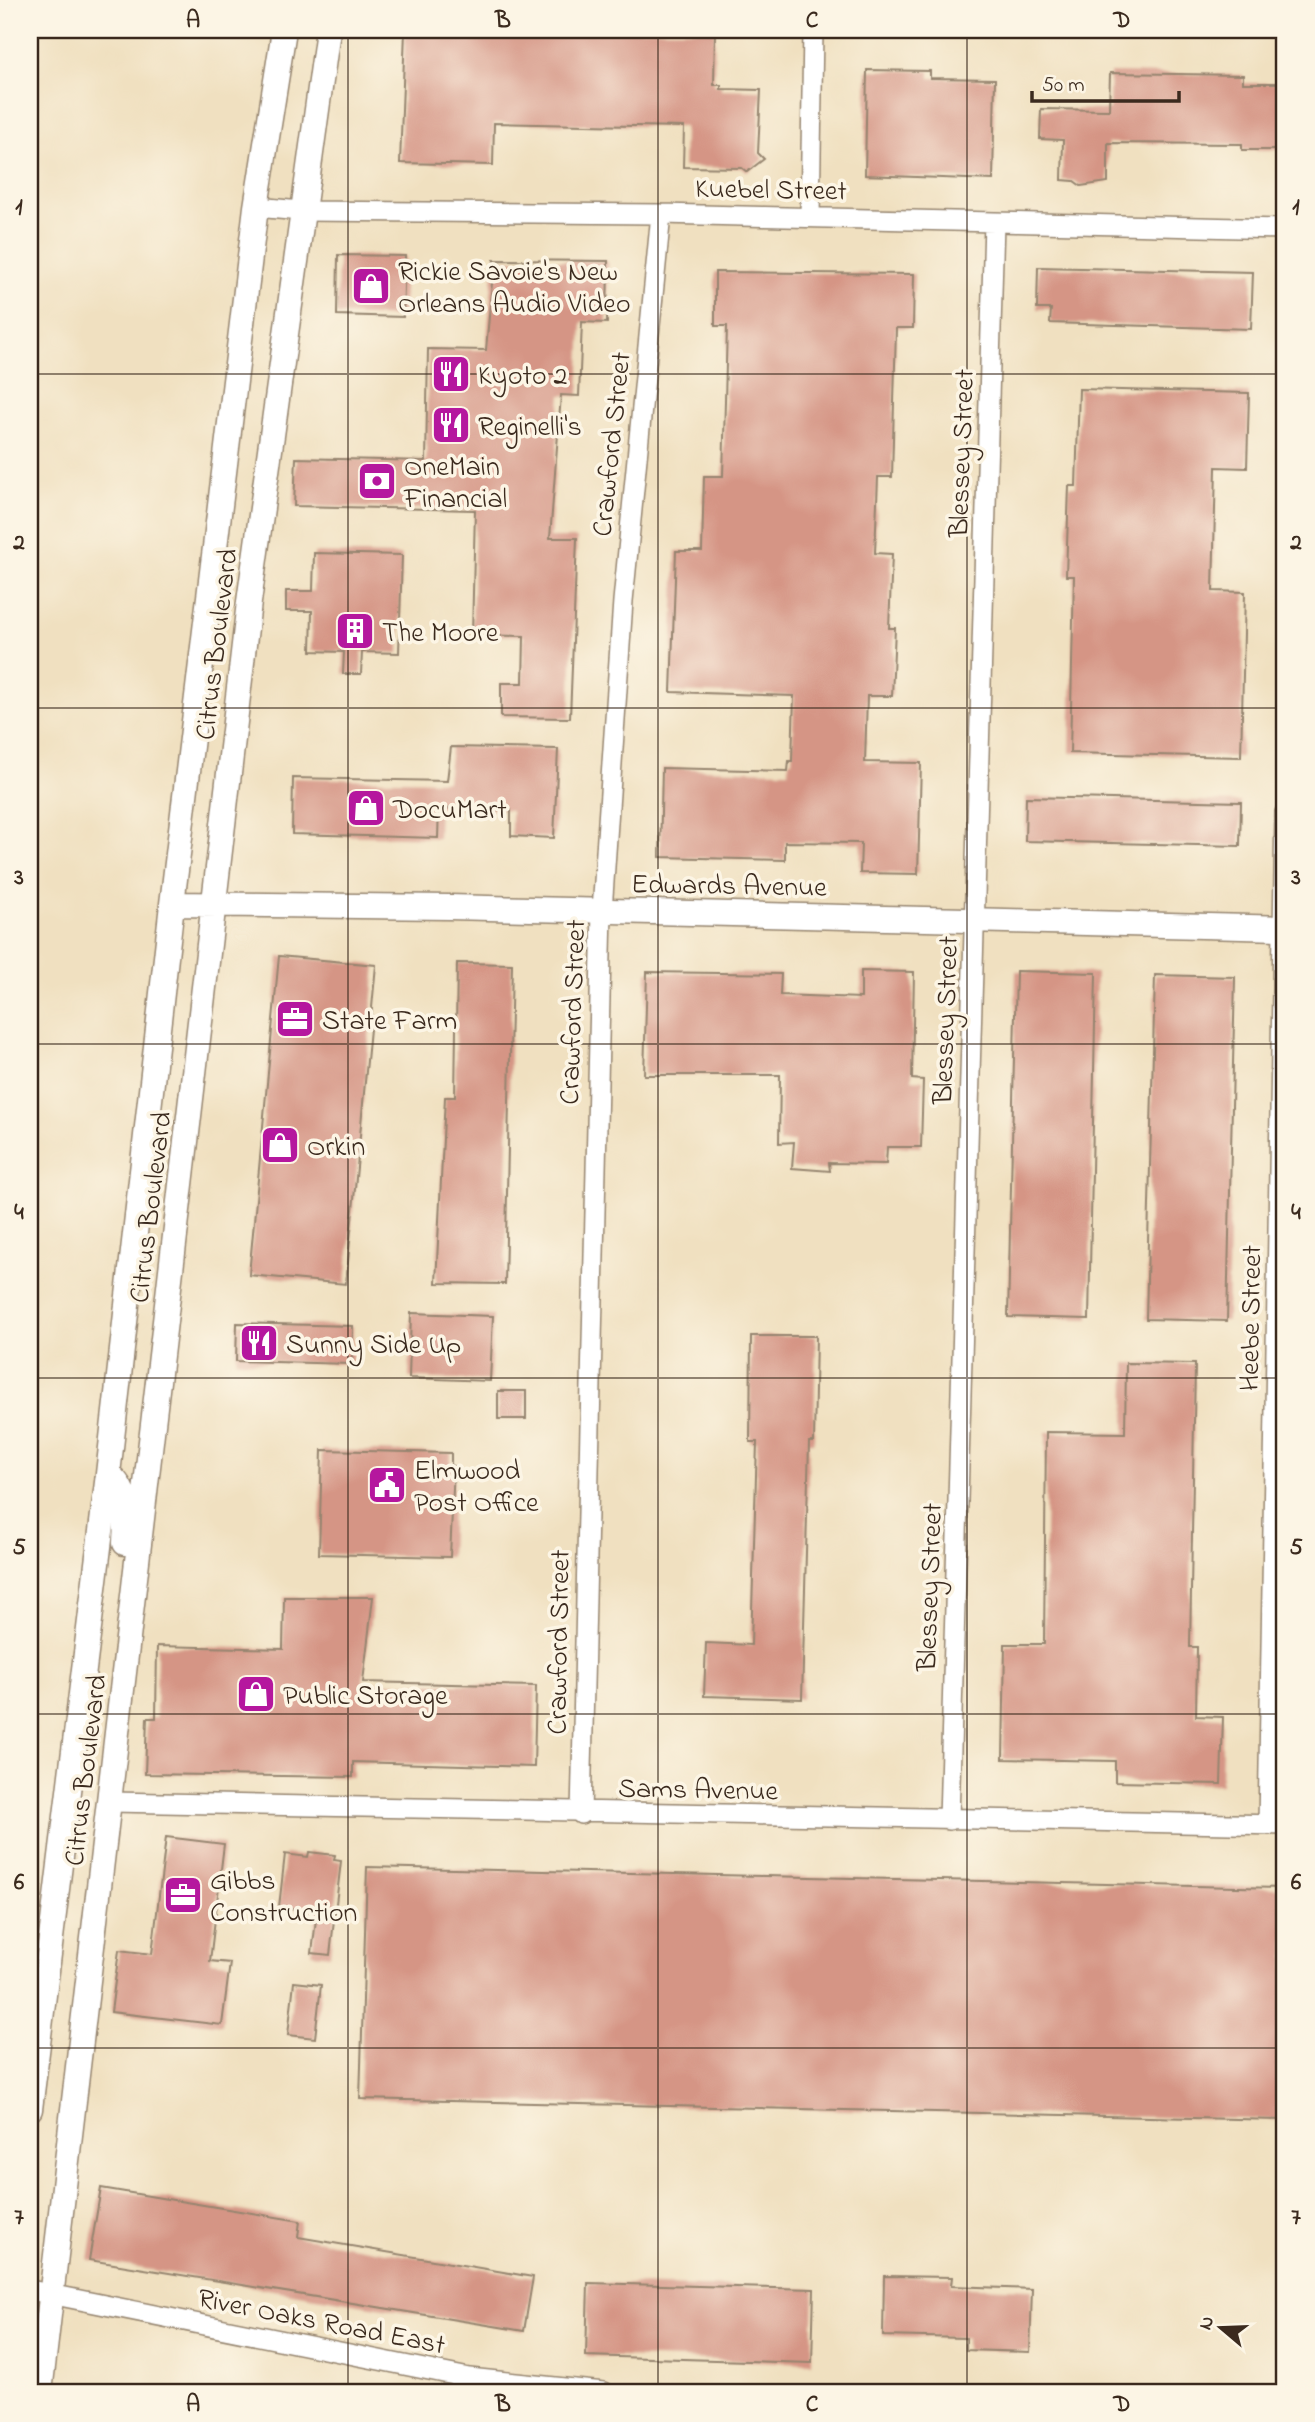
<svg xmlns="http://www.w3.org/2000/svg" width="1315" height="2422" font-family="'Indie Flower',sans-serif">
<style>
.building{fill:#d59585}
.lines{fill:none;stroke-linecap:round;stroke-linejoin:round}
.minor-casing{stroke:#96856f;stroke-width:22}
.tertiary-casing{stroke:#96856f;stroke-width:27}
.minor{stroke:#fff;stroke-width:19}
.tertiary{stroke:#fff;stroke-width:24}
.grid{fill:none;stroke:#3b2a1e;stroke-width:2;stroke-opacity:0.55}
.labels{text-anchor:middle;stroke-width:7;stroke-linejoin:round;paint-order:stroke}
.street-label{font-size:28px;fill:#3b2a1e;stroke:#fcf5e5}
.poi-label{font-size:28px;fill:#3b2a1e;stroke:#fcf5e5;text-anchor:start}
.neatline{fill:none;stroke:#3b2a1e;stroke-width:2.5}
.grid-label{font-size:23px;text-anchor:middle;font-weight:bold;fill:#3b2a1e}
</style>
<rect width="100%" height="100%" fill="#fcf5e5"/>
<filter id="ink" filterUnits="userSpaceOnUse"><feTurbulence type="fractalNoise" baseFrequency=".0143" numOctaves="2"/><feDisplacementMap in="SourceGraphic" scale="14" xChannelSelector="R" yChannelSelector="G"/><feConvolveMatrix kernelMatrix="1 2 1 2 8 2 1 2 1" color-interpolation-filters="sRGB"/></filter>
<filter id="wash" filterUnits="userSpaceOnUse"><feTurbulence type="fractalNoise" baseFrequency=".00686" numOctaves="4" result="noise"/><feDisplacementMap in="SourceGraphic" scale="28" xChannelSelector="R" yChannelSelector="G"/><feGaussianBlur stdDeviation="1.57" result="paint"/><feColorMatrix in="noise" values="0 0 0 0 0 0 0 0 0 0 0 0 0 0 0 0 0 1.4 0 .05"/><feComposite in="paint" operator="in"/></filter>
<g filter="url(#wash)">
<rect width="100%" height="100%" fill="#f0e0c0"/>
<g id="blocks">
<!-- building -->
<path class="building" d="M437,30H715L714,85H721V89L761,90L758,153L764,159L747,172L742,168L683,167L684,127L494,123L493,165L400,163L405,31Z
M867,70L930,71V78L995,79L993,180L865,175Z
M1110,73L1243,75V83H1285V150H1242V144L1108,143V182L1081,186L1074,181L1062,180L1063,140L1040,139L1041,109L1109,110Z
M338,255L405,256L403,317L337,315Z
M494,260L608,261L607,323L582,322L579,396L561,395L550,538H577L570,718L501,717V683H523L524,636L472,635L475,510L294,506L296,458L426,461L428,349L486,350Z
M1038,267L1253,272L1251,329L1050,323L1051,309H1037Z
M715,272L914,274L913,328H896L892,477H878L875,553L892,554L889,628H895L892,696H867L865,762L921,763L918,874L860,873L861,843L785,842V860L660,857L662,768L788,771L789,761H792L794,696L671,692L676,551H702L704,476H723L727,326H715Z
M1079,389L1249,393L1247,468L1216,467L1213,591L1245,592L1241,757L1070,753L1074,576H1066L1069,486H1076Z
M314,553L402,555L399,653L362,652L361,674H343L344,652L311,651L312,611H286V591H313Z
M451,747L558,749L554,838L511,836V810L439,808L438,838L292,834L293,778L447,781Z
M1026,797L1241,802L1240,846L1025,841Z
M279,956L376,965L346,1284L249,1275Z
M457,963L512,964L505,1284L436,1283L445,1097H455Z
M861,971L914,972L912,1079L923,1080L921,1147H887L886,1164L829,1163L830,1171L792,1168L794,1142L779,1143L780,1075H644L647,972L781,974L780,995L861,998Z
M1016,971L1096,973L1089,1319L1008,1317Z
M1155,975L1235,977L1227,1321L1146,1319Z
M411,1313L493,1316L490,1381L409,1378Z
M237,1323L353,1326L352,1364L236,1361Z
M751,1336H816L814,1442H809L802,1699L704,1696L706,1643L751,1645L757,1442H750Z
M1126,1363L1195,1364L1190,1647H1197L1196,1716L1223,1717L1221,1784L1115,1782V1761L1003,1759L1005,1644H1044L1046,1432L1125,1433Z
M498,1391H526V1419H498Z
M322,1450L451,1453V1466H454L450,1557L319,1554Z
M284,1597H373L363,1682L536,1686L534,1767L353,1762V1777L145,1774L147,1718H156L157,1646L283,1649Z
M166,1837L224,1844L210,1961L230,1963L222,2025L111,2012L119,1950L152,1954Z
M309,1852L335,1855L334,1860L341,1861L330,1955L312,1953L317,1911L279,1907L285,1854L308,1857Z
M367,1867L1285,1888V2120L360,2099Z
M294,1982L321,1985L315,2038L288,2035Z
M101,2188L300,2221L298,2237L533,2277L524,2331L89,2260Z
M884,2276L952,2277L951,2286L1032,2289L1030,2352L966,2350V2338L883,2336Z
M588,2283L814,2289L812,2363L586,2356Z"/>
</g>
</g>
<g filter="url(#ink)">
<use href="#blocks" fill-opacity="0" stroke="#96856f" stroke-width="2"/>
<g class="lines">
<!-- minor casing -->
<g class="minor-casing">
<path id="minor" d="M256,207L301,211L661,214L1285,229
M810,217L813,30
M111,1802L1285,1825
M581,1814L602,911L623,601L661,214
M949,1820L994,222
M1268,1825L1285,813
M30,2290L469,2378L604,2392"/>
</g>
<!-- tertiary casing -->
<g class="tertiary-casing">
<path id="tertiary" d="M172,904L449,907L1285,928
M108,1474C131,1491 126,1516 125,1543
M30,2109L108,1474L172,904L256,207L284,30
M40,2392L249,602L328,30"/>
</g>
<!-- minor -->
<use href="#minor" class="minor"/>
<!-- tertiary -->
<use href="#tertiary" class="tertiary"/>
</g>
</g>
<!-- grid -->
<path class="grid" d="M348,30V2392M658,30V2392M967,30V2392M30,374H1285M30,708H1285M30,1044H1285M30,1378H1285M30,1714H1285M30,2048H1285"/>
<!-- icons -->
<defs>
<g id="shop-square" transform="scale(2.0125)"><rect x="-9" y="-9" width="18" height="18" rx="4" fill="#b5179e" stroke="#fcf5e5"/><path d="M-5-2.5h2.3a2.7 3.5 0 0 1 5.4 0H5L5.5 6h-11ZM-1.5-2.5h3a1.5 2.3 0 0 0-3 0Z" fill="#fff"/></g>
<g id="restaurant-square" transform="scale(2.0125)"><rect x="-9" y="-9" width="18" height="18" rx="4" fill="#b5179e" stroke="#fcf5e5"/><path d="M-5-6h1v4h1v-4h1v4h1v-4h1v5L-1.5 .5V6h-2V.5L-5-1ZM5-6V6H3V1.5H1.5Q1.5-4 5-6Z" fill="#fff"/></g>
<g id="bank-square" transform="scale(2.0125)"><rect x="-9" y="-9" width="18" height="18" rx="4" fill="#b5179e" stroke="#fcf5e5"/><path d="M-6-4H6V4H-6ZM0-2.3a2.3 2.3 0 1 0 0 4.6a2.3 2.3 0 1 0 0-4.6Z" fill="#fff"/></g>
<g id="building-square" transform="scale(2.0125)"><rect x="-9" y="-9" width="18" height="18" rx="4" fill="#b5179e" stroke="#fcf5e5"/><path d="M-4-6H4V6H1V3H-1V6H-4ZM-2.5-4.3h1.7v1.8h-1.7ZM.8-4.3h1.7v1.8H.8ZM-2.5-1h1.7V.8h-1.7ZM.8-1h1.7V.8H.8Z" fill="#fff"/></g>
<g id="office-square" transform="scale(2.0125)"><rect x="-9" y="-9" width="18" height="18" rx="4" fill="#b5179e" stroke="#fcf5e5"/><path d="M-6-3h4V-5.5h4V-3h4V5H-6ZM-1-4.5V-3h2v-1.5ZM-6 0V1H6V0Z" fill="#fff"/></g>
<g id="civic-square" transform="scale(2.0125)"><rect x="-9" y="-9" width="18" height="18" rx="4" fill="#b5179e" stroke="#fcf5e5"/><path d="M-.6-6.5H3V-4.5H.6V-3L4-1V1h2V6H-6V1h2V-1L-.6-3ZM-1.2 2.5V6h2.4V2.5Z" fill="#fff"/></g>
</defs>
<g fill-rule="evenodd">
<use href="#shop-square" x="371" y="286"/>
<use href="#restaurant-square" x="451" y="374"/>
<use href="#restaurant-square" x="451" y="425"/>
<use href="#bank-square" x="377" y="481"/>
<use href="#building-square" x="355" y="631"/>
<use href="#shop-square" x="366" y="808"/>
<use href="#office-square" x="295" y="1019"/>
<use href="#shop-square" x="280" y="1145"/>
<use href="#restaurant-square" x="259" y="1343"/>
<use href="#civic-square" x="387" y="1485"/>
<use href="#shop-square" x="256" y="1694"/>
<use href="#office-square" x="183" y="1895"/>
</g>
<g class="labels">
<!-- street labels -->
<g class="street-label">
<text transform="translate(771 188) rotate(1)" y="10">Kuebel Street</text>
<text transform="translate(610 444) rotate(-84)" y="10">Crawford Street</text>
<text transform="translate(960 453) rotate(-88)" y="10">Blessey Street</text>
<text transform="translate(215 644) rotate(-83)" y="10">Citrus Boulevard</text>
<text transform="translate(729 884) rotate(1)" y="10">Edwards Avenue</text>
<text transform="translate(571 1012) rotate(-88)" y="10">Crawford Street</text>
<text transform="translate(944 1020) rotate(-88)" y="10">Blessey Street</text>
<text transform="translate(149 1207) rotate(-83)" y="10">Citrus Boulevard</text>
<text transform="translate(1249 1318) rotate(-89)" y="10">Heebe Street</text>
<text transform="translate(928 1587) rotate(-88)" y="10">Blessey Street</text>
<text transform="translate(557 1642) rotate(-89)" y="10">Crawford Street</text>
<text transform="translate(84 1770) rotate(-83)" y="10">Citrus Boulevard</text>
<text transform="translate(698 1788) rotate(1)" y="10">Sams Avenue</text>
<text transform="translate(322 2320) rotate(11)" y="10">River Oaks Road East</text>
</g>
<!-- poi labels -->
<g class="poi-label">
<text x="398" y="280">Rickie Savoie's New<tspan x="398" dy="32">Orleans Audio Video</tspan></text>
<text x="478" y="384">Kyoto 2</text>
<text x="478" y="435">Reginelli's</text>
<text x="404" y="475">OneMain<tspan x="404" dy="32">Financial</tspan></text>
<text x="382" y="641">The Moore</text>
<text x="393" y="818">DocuMart</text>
<text x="322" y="1029">State Farm</text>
<text x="307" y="1155">Orkin</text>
<text x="286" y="1353">Sunny Side Up</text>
<text x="414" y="1479">Elmwood<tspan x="414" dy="32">Post Office</tspan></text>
<text x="283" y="1704">Public Storage</text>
<text x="210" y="1889">Gibbs<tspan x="210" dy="32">Construction</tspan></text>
</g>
</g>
<!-- margin -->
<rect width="1315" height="2422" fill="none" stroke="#fcf5e5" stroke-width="77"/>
<!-- north arrow -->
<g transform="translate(1221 2328) rotate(289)" stroke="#fcf5e5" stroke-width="5" paint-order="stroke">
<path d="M0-5L12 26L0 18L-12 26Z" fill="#3b2a1e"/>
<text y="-10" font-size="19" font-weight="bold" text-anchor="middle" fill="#3b2a1e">N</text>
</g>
<!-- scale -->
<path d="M1032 91v10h147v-10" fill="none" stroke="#3b2a1e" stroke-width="3.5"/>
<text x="1042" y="91" font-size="21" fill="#3b2a1e" stroke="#fcf5e5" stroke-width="5" paint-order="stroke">50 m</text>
<rect x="38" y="38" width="1238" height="2346" class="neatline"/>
<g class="grid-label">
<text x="193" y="27">A</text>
<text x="503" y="27">B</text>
<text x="812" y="27">C</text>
<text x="1122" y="27">D</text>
<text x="19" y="214">1</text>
<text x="1296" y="214">1</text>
<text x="19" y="549">2</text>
<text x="1296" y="549">2</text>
<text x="19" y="884">3</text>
<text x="1296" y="884">3</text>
<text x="19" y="1219">4</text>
<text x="1296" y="1219">4</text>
<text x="19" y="1554">5</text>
<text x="1296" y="1554">5</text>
<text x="19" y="1889">6</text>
<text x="1296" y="1889">6</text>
<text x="19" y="2224">7</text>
<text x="1296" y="2224">7</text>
<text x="193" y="2411">A</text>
<text x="503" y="2411">B</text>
<text x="812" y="2411">C</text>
<text x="1122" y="2411">D</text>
</g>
</svg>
